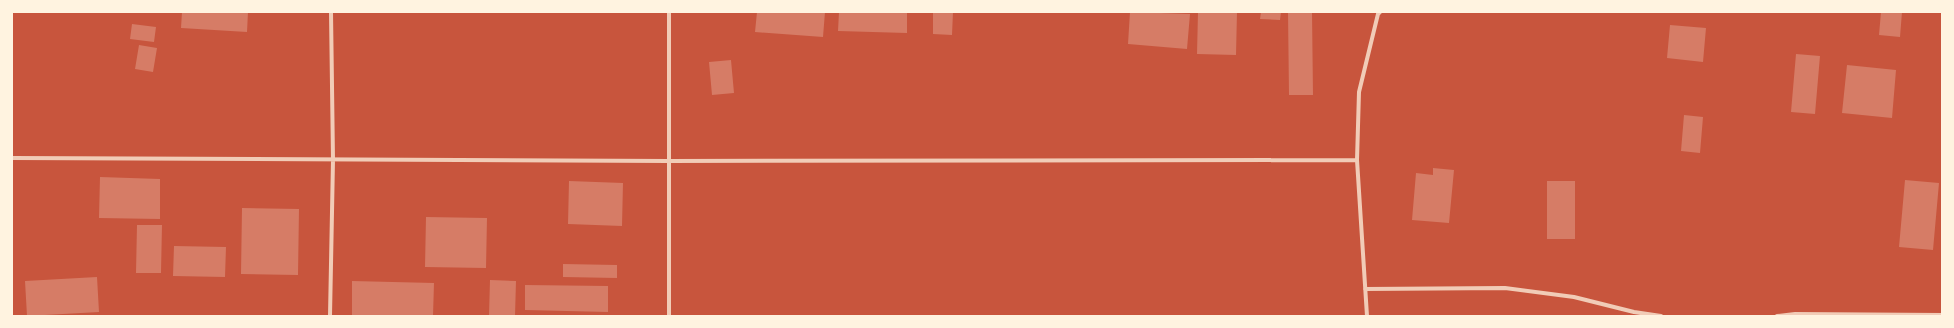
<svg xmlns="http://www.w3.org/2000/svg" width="1954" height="328" font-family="Arial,sans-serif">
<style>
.building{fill:#d67c66}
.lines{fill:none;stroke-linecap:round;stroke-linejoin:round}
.minor{stroke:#f1ccb7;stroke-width:4}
</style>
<rect width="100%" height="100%" fill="#c8553d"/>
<!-- building -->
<path class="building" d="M182,12H248L247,32L181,28Z
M757,12H825L823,37L755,32Z
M839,12H907V33L838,31Z
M933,12H953L952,35L933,34Z
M1130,12L1190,14L1187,49L1128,44Z
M1198,12H1237L1236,55L1197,54Z
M1261,12H1281L1280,20L1260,19Z
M1288,12H1312L1313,95H1289Z
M1881,12H1902L1900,37L1879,35Z
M132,24L156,27L154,42L130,39Z
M1670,25L1706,28L1703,62L1667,58Z
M139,45L157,48L153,72L135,69Z
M1796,54L1820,56L1815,114L1791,112Z
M731,60L734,93L712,95L709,62Z
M1847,65L1896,70L1892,118L1842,113Z
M1684,115L1703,117L1700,153L1681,151Z
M1433,168L1454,170L1449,223L1412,220L1416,173L1433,175Z
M100,177L160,179V219L99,218Z
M1905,180L1939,183L1933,250L1899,247Z
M569,181L623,183L622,226L568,224Z
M1547,181H1575V239H1547Z
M242,208L299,209L298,275L241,274Z
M426,217L487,218L486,268L425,267Z
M137,225H162L161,273H136Z
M174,246L226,247L225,277L173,276Z
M563,264L617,265V278L563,277Z
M97,277L99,312L27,316L25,281Z
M490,280L516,281L515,316H489Z
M352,281L434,283L433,316H352Z
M525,285L608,286V312L525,310Z"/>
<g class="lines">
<!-- minor -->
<path class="minor" d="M669,12V316
M12,158L669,161L1357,160
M1365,289L1505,288L1574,297L1634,312L1661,316
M330,316L333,160L331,12
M1367,316L1357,160L1359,92L1378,14L1380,12
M1777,316L1795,314L1942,315"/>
</g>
<!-- border -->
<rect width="1954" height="328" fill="none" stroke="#fff3e0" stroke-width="26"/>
</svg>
